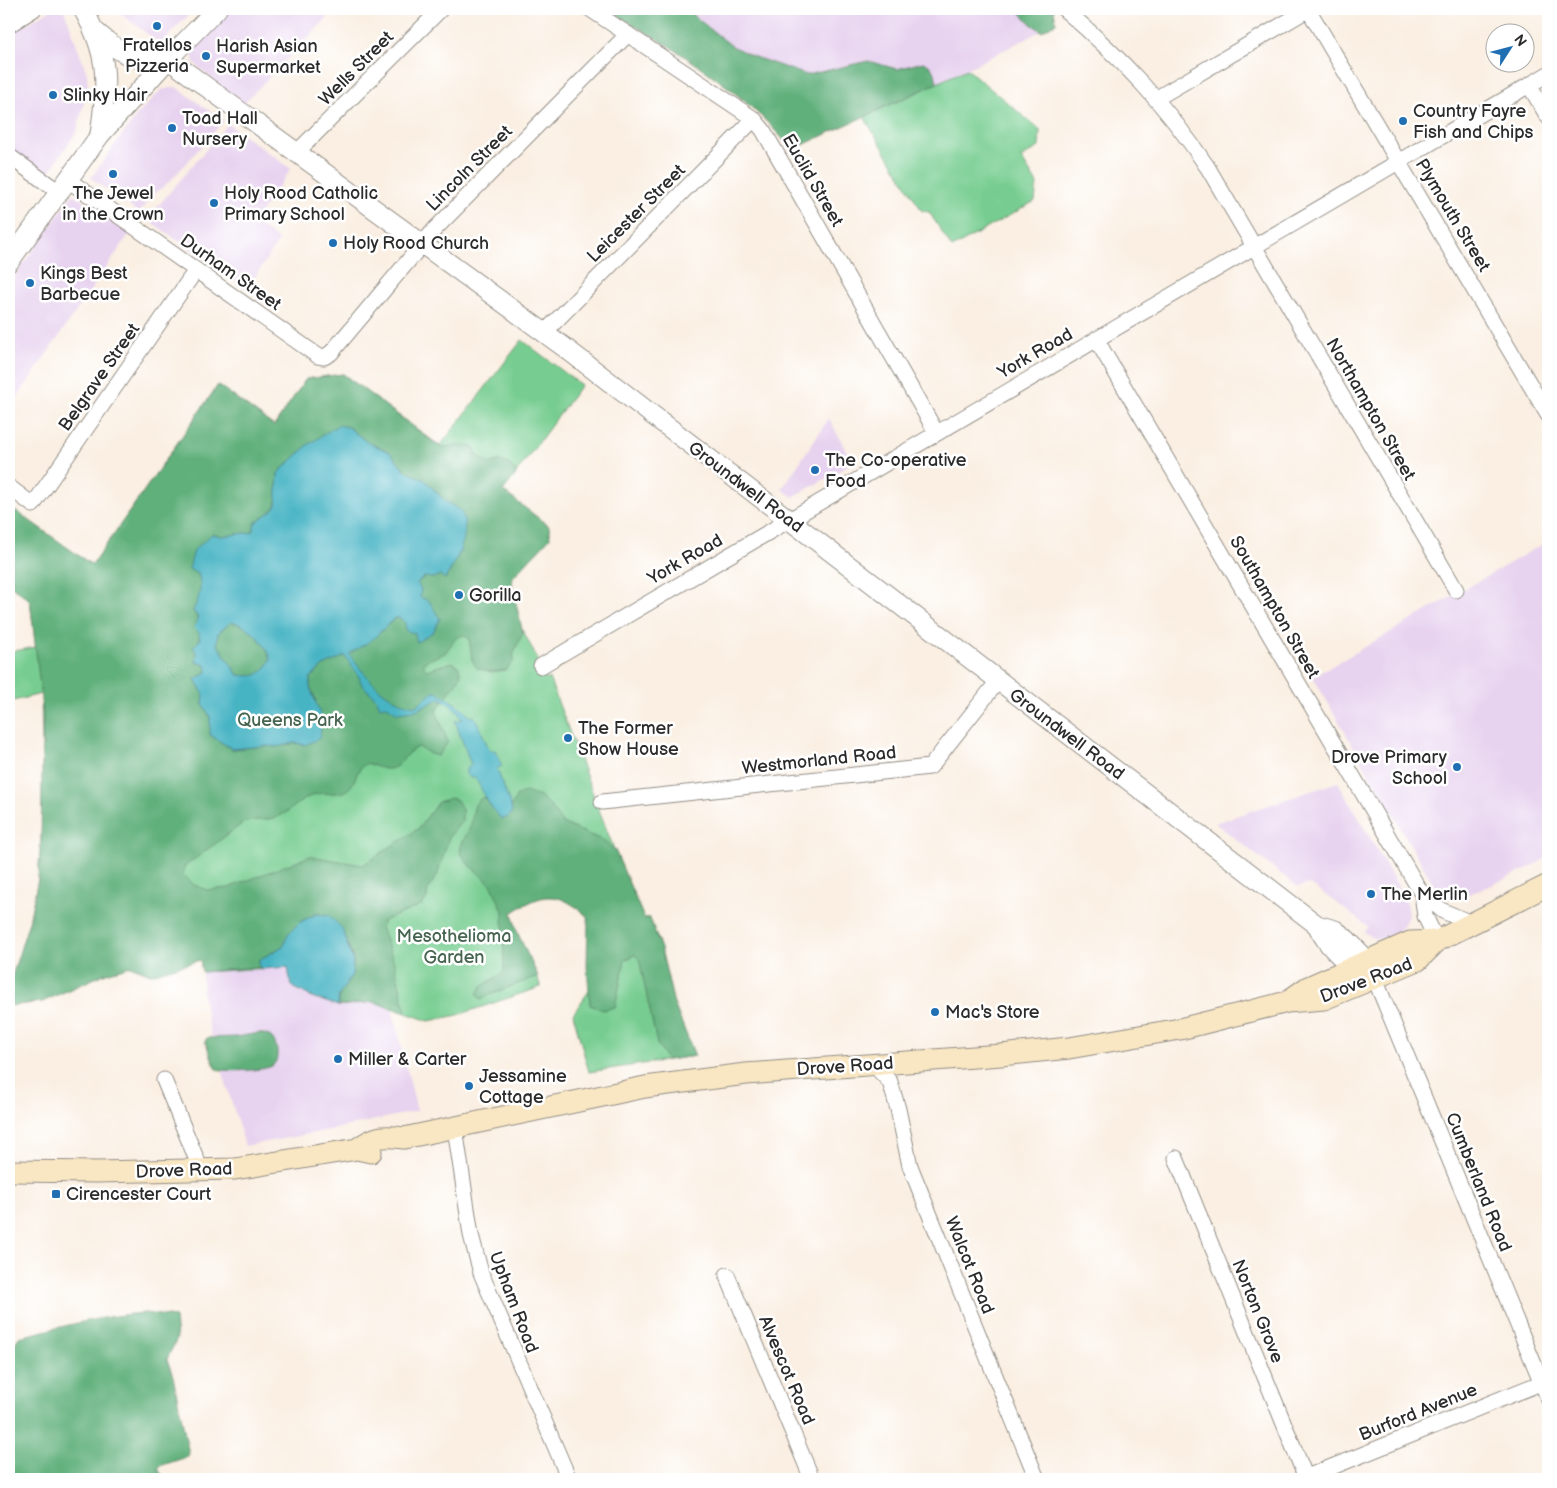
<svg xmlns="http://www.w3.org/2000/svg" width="1557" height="1488" font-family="'Balsamiq Sans',sans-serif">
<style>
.built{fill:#e7d2ef}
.green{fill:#77cd91;stroke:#517c5e}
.forest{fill:#61b07b;stroke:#466e53;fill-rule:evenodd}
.water{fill:#47b4c4;stroke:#397078;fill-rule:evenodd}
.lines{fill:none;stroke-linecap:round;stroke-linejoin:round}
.minor-casing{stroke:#928d86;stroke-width:17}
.tertiary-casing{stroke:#928d86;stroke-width:21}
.secondary-casing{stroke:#928d86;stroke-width:23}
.minor{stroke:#fff;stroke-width:15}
.tertiary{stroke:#fff;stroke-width:19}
.secondary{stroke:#f9e7c3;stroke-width:21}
.poi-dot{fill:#1f6fb2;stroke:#fff;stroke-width:2}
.labels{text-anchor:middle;stroke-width:5;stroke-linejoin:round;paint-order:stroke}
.poi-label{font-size:18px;fill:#2b2b2b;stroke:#fff;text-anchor:start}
.street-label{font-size:18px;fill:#2b2b2b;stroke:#fff}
.park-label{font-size:18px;fill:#46644f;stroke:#fff}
</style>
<rect width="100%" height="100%" fill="#fff"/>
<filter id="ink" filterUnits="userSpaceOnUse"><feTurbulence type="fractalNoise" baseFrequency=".02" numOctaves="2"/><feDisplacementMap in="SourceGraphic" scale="10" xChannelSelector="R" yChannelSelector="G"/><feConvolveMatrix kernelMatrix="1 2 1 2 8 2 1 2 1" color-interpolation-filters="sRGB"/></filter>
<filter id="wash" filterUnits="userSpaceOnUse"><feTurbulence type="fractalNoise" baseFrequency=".0096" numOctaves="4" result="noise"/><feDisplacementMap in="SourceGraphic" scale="20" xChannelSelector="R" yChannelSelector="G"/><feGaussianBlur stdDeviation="1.12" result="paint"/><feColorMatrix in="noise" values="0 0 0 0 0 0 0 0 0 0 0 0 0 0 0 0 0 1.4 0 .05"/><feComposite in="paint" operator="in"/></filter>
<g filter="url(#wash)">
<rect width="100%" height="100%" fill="#faefe2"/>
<!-- built -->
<path class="built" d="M52,9H64L87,74L88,87L77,131L47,175L11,150L9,144V35Z
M114,9H194L161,44Z
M229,9H336L243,104L200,69L194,62L191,50L193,44Z
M606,9H1054L1056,23L971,67L792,150L773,126L720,79L666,44Z
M176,87L224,121L172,179L149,199L139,213L91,178L137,115L161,90Z
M228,124L291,169L254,222L279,240L247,289L147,219Z
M73,194L130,233L9,409V284Z
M829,418L852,462L836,473L793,497L782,489Z
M1548,541V857L1525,870L1480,890L1458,898L1442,899L1313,677Z
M1338,782L1406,900L1408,914L1404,925L1396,934L1386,939H1375L1364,932L1368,927L1338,904L1310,884L1298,887L1215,823Z
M255,967H288L291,986L325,1002L338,1006L374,1002L392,1008L417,1111L330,1130L245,1146L208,1024L203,995L202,972Z"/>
<!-- green -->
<path class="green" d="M967,69L1040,130L1039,147L1021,158L1037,184L1035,201L952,248L929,212L922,211L864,117Z
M522,340L581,385L503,491L551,533L526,556L503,591C517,621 534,649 546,680L549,678L625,878L644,918H650L661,949L674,1004L695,1056L589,1072L573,1014L606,966L588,917L572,903L550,889L510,907L518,934L541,987L458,1015L429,1021L374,1002L338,1006L312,997L291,986L288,967L202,972L200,960L151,974L130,966L106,973L42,1002L9,1006V986L29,922L38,879L43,810L41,694L9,702V652L36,647L30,600L9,584V521L16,511L92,565L218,385L274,426L306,379L343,374L440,446Z"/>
<!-- forest -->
<path class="forest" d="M606,9H685L732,46L752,56L807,75L868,61L897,69L923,62L929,65L935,73L937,83L792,150C742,88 674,48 606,9Z
M1017,9H1054L1056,23L1042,31L1031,24Z
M343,374L440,447L466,445L475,448L477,455L489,464L500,460L510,465L517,473L503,491L549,526L550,538L513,577L512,586L523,633L514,652L513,662L506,670L491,672L477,668L472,660L469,638L463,635L456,638L445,653L424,662V668L426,670L453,662L459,667L461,676L436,711L448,742L438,756L430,754L419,747C405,750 401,770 387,769C380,769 373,765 367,763C354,770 357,783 347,790C338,796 323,791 313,795C299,800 291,812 277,817C266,821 254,819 243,823L184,867L183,874L194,885L208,890L228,888L310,856L363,865L419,828L438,802L451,798L457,800L462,809V821L449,837L437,876L428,889L427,898L422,905L383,921L381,927L395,965L406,1013L374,1002L338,1006C338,993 344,987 350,977C362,958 339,930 329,915L316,914L300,922L288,934L283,946L259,960V966L262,969L255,967L202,972L200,960L151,974L131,966L106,973L42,1002L9,1006V986L29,922L38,879L41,841L43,713L30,600L9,584V521L16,511L92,565L218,385L274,426L306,379ZM348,427L367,442L390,452L406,471L428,483L445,501L459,510C467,540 462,553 445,579L440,575L433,578L424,577L417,583L420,597L405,623L400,618H395L372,640L323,666L310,678V687L316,700L305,745L295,743L277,747L266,746L232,749L211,735L210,717L203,704L204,695L195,679L207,672L206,665L196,662C198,645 204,625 193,611L199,598L201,584L198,574L212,534L222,536L253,532L255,523L276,507L278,473L308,445Z
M230,622C248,624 266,643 271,659C262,676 257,677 238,675L217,644L218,633Z
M525,792L541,797L551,807L562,823L602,840L615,850L644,918H650L661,949L674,1004L695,1056L667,1060L657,1044L639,959L635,955L625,960L615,1007L603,1010L590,1005L587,966L588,917C559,891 544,891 512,913L518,934L538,976L480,999L477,994L481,987L504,972L503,911L491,884L469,865L460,852C461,841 467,836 470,827C475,815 470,801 485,797L489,804L510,810L517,795Z
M260,1033C263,1034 269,1035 271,1037C278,1043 280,1061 272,1066C262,1071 226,1072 216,1069L205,1041L207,1038L235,1037Z
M145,1313L175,1317L177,1339L167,1359L173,1376L189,1454L187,1457L160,1466L158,1469L165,1479H9V1346L14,1345L19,1337C62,1327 102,1315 145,1313Z"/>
<!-- water -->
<path class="water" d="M338,425L348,427L367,442L390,452L406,471L425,480L445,501L461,511C472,533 457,560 445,579L440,575L433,578L424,577L417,583L421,589L420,597L429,601L440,619L433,632L417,642L415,633L406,631L405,623L400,618H395L372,640L349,654C366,676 386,703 416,706L433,692H438L463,709L469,716L475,717L490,751L495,750L502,766L497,769L512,809C511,816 509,818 501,819L489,804L475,777L472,779L466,774V769L471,765L455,721L463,719L460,717L459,712L441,698L414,711L397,713L387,706L380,707L376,698L362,685L359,677L345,656L323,666L310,678V687L322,719L320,738L305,745L295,743L277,747L266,746L232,749L210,735V717L203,704L204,695L195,679L207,672L206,665L196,662L197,653L193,647L200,640L199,633L194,628L198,617L193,611C199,598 203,588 198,574L189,569L194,550L212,534L222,536L253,532L255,523L276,507L278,473L308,445ZM231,622C248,624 266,643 271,659C262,676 257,677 238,675L217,644L218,633Z
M316,914L329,915L342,928L353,962L352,975L338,997V1006L312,997L291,986L288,967L262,969L259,966V960L283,946L288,934L300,922Z"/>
</g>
<g filter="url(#ink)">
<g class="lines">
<!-- minor casing -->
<g class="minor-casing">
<path id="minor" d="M590,9L754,119L763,130L936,432
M1064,9C1121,58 1167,106 1208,168L1456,590
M1308,9L1548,415
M9,25L34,9
M1529,85L1548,117
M1157,98L1309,9
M296,153L441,9
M9,156L59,192
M68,180L318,356L324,357L331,353L435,229L628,34
M544,333L754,119
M1096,339L1422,894L1443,911L1473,924
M9,487L33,505L196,270
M541,666L1548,74
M602,802L930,767L998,681
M1422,894L1425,916L1437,941
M1375,979L1548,1398
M874,1065L890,1082L898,1109L910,1166L1037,1479
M164,1080L201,1170
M455,1128L471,1235L481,1273L569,1479
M1176,1158L1306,1478
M727,1275L812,1479
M1302,1479L1548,1380"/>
</g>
<!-- tertiary casing -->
<g class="tertiary-casing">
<path id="tertiary" d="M83,9C110,57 107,82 100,135
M96,32C122,54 133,63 168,59
M168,59L564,347L1317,925L1335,930L1346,939L1368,961L1373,973
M9,262L100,135L168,59L217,9
M1317,925C1327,946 1344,962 1364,973"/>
</g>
<!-- secondary casing -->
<g class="secondary-casing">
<path id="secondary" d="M1288,1001L1308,987L1410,942L1437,941
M357,1149C375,1136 382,1135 404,1138L645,1087L746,1074L1001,1055L1069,1048L1180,1029L1287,1002L1324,999L1418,960L1437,941L1548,885
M9,1171L97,1172L235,1169L357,1149L371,1152"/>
</g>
<!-- minor -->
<use href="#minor" class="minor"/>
<!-- tertiary -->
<use href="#tertiary" class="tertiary"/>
<!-- secondary -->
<use href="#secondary" class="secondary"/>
</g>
</g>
<!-- markers -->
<g class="poi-dot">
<circle cx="157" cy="26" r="5"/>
<circle cx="206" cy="56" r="5"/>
<circle cx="53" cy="95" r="5"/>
<circle cx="1403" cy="121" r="5"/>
<circle cx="172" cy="128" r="5"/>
<circle cx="113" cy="174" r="5"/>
<circle cx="214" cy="203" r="5"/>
<circle cx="333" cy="243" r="5"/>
<circle cx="30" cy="283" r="5"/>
<circle cx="815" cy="470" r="5"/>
<circle cx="459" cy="595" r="5"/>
<circle cx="568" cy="738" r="5"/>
<circle cx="1457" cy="767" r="5"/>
<circle cx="1371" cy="894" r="5"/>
<circle cx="935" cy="1012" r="5"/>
<circle cx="338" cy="1059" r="5"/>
<circle cx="469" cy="1086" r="5"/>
<rect x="51" y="1189" width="10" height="10" rx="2.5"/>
</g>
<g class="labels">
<!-- poi labels -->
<g class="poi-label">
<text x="157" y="51" text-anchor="middle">Fratellos<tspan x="157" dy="21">Pizzeria</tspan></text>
<text x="216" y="52">Harish Asian<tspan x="216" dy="21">Supermarket</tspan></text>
<text x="63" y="101">Slinky Hair</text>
<text x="1413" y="117">Country Fayre<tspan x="1413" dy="21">Fish and Chips</tspan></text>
<text x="182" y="124">Toad Hall<tspan x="182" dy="21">Nursery</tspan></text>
<text x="113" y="199" text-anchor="middle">The Jewel<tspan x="113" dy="21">in the Crown</tspan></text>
<text x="224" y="199">Holy Rood Catholic<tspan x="224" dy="21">Primary School</tspan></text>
<text x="343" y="249">Holy Rood Church</text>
<text x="40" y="279">Kings Best<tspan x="40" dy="21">Barbecue</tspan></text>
<text x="825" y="466">The Co-operative<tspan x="825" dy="21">Food</tspan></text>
<text x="469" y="601">Gorilla</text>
<text x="578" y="734">The Former<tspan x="578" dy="21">Show House</tspan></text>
<text x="1447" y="763" text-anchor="end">Drove Primary<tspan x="1447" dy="21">School</tspan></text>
<text x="1381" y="900">The Merlin</text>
<text x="945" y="1018">Mac's Store</text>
<text x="348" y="1065">Miller &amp; Carter</text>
<text x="479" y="1082">Jessamine<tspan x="479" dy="21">Cottage</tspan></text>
<text x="66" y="1200">Cirencester Court</text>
</g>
<!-- street labels -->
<g class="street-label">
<text transform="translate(356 68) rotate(-45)" y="6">Wells Street</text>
<text transform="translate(469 168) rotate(-45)" y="6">Lincoln Street</text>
<text transform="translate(813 180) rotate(60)" y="6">Euclid Street</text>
<text transform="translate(636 213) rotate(-45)" y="6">Leicester Street</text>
<text transform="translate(1453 215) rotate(59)" y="6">Plymouth Street</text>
<text transform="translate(231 272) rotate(35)" y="6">Durham Street</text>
<text transform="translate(1035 353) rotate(-30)" y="6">York Road</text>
<text transform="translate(99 377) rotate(-55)" y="6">Belgrave Street</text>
<text transform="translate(1371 409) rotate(60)" y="6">Northampton Street</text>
<text transform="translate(746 487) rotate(37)" y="6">Groundwell Road</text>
<text transform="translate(685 559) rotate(-30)" y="6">York Road</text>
<text transform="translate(1275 607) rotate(60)" y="6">Southampton Street</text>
<text transform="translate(1067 734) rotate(37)" y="6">Groundwell Road</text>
<text transform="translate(819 760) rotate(-6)" y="6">Westmorland Road</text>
<text transform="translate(1366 980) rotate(-21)" y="6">Drove Road</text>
<text transform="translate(845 1066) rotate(-4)" y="6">Drove Road</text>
<text transform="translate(184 1170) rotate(-2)" y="6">Drove Road</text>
<text transform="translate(1479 1182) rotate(68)" y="6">Cumberland Road</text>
<text transform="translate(970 1265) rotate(68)" y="6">Walcot Road</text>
<text transform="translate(514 1302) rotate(69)" y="6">Upham Road</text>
<text transform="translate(1258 1311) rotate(68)" y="6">Norton Grove</text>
<text transform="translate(787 1370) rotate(67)" y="6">Alvescot Road</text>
<text transform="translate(1418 1412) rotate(-22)" y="6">Burford Avenue</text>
</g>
<!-- park labels -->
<g class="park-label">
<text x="290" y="726">Queens Park</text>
<text x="454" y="942">Mesothelioma<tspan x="454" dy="21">Garden</tspan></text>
</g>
</g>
<!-- margin -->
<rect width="1557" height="1488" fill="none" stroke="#fff" stroke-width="30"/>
<!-- north arrow -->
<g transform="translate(1510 48) rotate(54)"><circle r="24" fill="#ffffff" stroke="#aaaaaa"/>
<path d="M0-4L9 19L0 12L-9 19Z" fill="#1f6fb2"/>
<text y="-8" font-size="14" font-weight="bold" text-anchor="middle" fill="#2b2b2b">N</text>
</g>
</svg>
